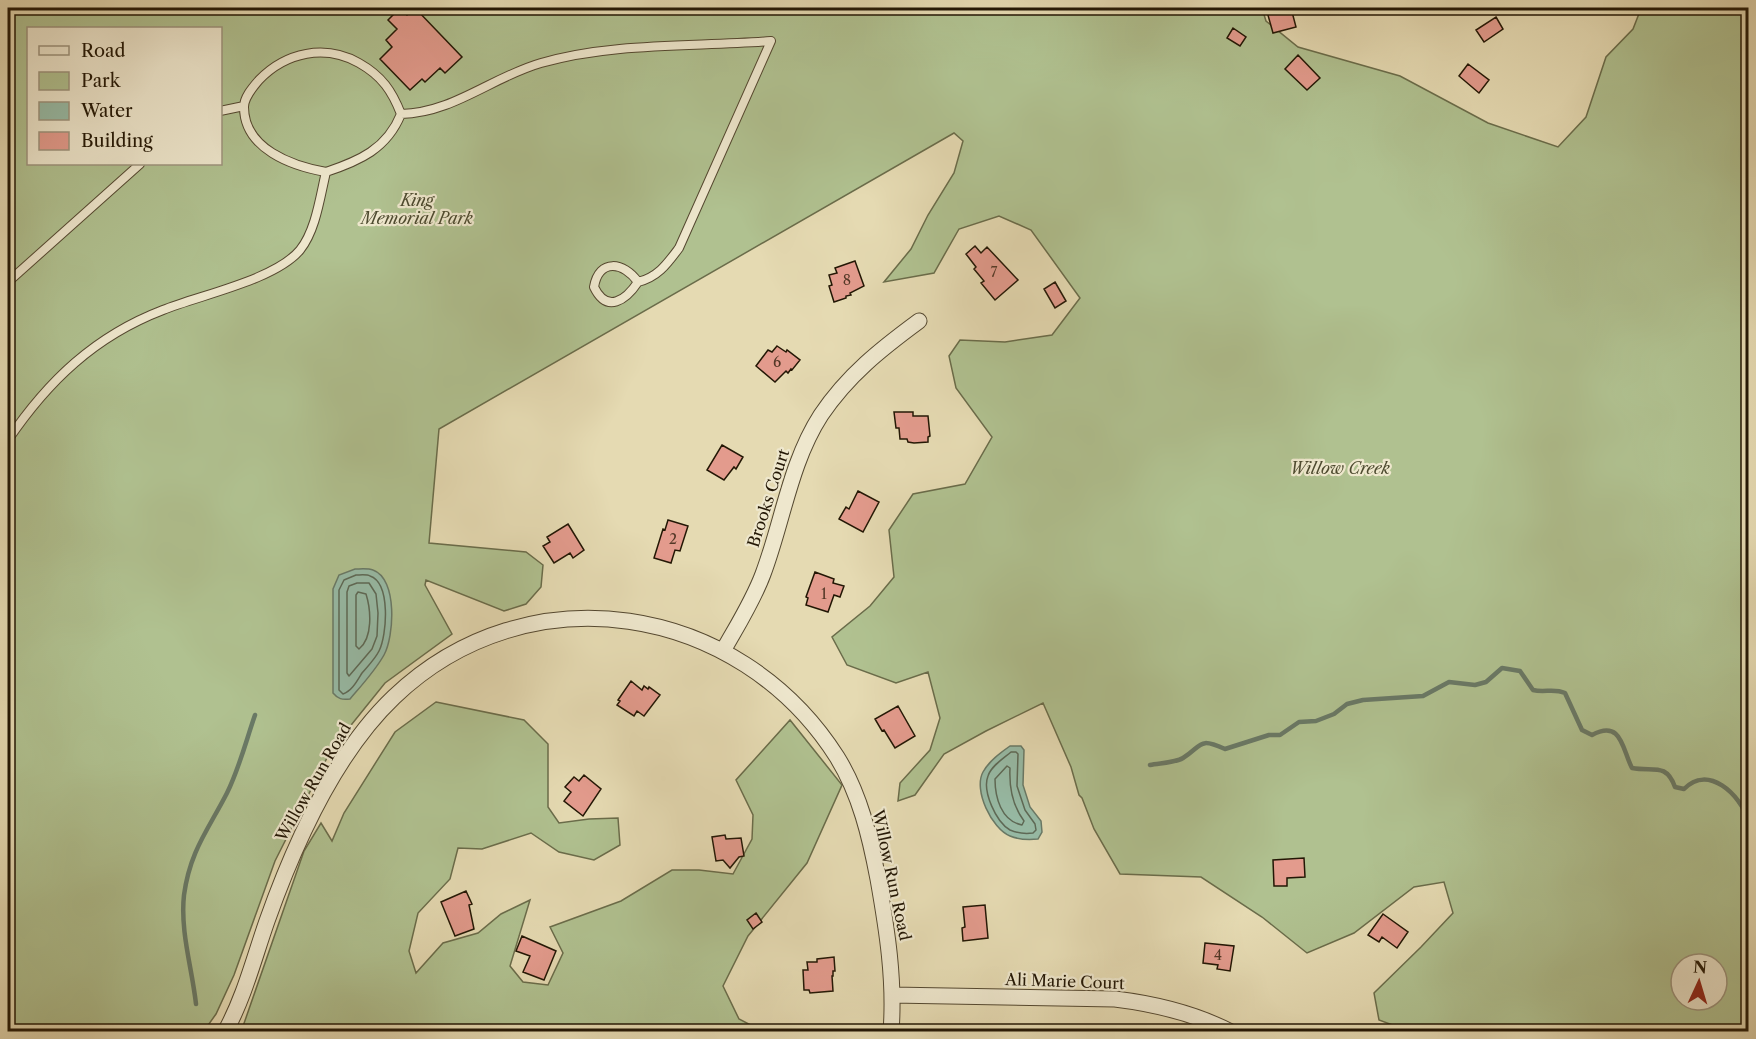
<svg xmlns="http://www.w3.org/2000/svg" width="1756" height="1039" font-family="'Libre Caslon Text',serif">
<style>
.green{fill:#b0c190;stroke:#6a6c4a;stroke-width:1.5;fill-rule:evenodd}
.water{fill:#97bba6;stroke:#697966;stroke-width:1.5}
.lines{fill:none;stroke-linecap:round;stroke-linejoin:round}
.shore{stroke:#5d6956;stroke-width:1.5}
.stream{stroke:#697966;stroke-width:4.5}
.building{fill:#e39b8d;stroke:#231705;stroke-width:1.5}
.lane-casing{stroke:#544830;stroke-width:10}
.street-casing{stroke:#544830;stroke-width:17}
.lane{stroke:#eee7cd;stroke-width:8}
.street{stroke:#eee7cd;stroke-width:15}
.labels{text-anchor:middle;stroke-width:4.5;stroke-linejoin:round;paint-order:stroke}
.number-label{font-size:14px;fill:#533827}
.park-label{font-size:16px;font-style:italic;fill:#4d4a2f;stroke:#eee7cd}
.street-label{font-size:16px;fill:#231705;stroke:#eee7cd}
</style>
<rect width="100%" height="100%" fill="#e5dab2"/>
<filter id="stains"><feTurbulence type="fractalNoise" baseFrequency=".00333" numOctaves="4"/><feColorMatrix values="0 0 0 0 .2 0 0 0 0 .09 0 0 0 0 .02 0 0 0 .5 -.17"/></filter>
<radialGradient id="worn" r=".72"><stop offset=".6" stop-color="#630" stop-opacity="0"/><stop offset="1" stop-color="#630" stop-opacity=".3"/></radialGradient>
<!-- green -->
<path class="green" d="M8,8H1262L1266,21L1298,47L1400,76L1488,123L1558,147L1586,117L1606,57L1633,29L1640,11V8H1748V1031L1411,1032L1379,1020L1374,993L1421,947L1453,913L1444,882L1414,887L1354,933L1307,953L1262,917L1201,877L1120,874L1094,829L1082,798L1079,795L1071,767L1043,703L986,731L944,754L915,795L898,801L900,783L930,750L940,718L928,672L896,683L847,665L832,637L870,606L894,577L889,530L913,494L965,484L992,437L956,388L949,356L960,340L1005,342L1052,335L1080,298L1031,230L999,216L959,229L934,273L884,282L911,249L928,215L954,173L963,141L954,133L439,429L429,543L526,552L543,565L541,587L526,604L504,611L426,580L425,585L452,634L385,683L331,750L275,861L234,975L216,1014L204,1031H8ZM28,28H220V164H28ZM1681,964H1717V1000H1681Z
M436,702L524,720L548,744V807L559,823L589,819L618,818L620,845L594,860L559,852L531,833L482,849L458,848L450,879L418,913L409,951L416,973L443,943L478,933L501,914L530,900L510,966L523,982L548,985L563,953L550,927L621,901L672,870H699L733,874L752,839L753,815L736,780L790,720L842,785L807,863L748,936L723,986L739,1019L762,1031L241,1032L304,851L321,823L332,841L344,813L395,732Z"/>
<!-- water -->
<path class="water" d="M355,569C360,569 368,568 373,570C398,579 394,637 384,655C375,671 361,686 350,699C342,700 338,699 333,693V589L339,575Z
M1010,746H1021L1024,750L1023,785L1030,807L1041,821L1042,832L1038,839C1029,840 1020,840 1010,836C992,829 973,790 983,772C989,761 1000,753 1010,746Z"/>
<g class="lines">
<!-- shore -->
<path class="shore" d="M356,575C360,575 367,574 370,576C391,583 387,635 379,651C375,659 368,666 362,673C357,681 352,691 343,694L339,690V590L344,580Z
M357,583H369L376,594L378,613L377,636L372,649L349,676L347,673V592L349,586Z
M358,592L366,594C371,610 373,638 359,649L356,646V595Z
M1011,752H1016L1018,754L1017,786L1025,810L1035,824L1036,830L1033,833C1026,834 1017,833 1010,830C996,822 982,791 988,776C991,766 1004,758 1011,752Z
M1007,766L1010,768C1009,788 1012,805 1024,821L1022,825C1001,821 995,797 995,779Z"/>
<!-- stream -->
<path class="stream" d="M1150,765C1159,763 1175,763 1183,758C1203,745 1198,737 1225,749L1269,735H1280L1299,722L1316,721L1334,714L1347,704L1363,700L1423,696L1449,682L1475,685L1486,682L1502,668L1520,671L1533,690C1544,693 1554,688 1565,693L1582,730L1592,735C1622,719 1622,749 1632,768C1653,772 1666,762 1675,787L1684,789C1708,764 1740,794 1748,820
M196,1004C192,968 180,931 184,895C190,851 208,830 227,793C239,769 246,741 255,715"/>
</g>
<!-- building -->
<path class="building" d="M400,8L407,15L415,8L462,57L445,73L440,68L425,82L422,79L410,90L380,59L392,47L386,40L397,29L388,20Z
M1266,8H1291L1296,27L1273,33Z
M1496,17L1503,29L1484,42L1476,30Z
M1233,28L1246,37L1240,46L1227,38Z
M1298,55L1320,78L1307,90L1285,69Z
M1468,64L1489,80L1479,93L1459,76Z
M975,246L981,253L987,247L1018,280L995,300L981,283L984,281L974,269L976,267L966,254Z
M855,261L864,286L850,293L851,295L846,296V298L834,302L829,286L832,285L829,275L837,273L835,268Z
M1055,282L1066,301L1055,308L1044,289Z
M777,346L786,352L787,350L800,360L792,370L791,369L788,373L786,371L775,382L756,366L768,350L772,352Z
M894,412H913V416H928L930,436L928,437V442L914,443L908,442L907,439H900L899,428H896Z
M722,445L743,457L736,469L734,467L724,480L707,470Z
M858,491L879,502L863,532L839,519L846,507L849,509Z
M668,520L688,526L680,551L675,550L671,563L654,558L663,529L665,530Z
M568,524L584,550L573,558L570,553L554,563L543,546L550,542L547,537Z
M815,572L834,579L833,583L844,586L840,597L834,595L828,612L806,605L808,598L806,597Z
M631,681L642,690L644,686L648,689L649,687L660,695L644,716L637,711L634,716L617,705L620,701L618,700Z
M898,706L915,736L895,748L884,730L882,731L875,719Z
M584,775L601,789L583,816L564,801L571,792L565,787L574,777L579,781Z
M725,835L726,839L741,838L744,856L739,857L730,868L723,860L716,861L712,837Z
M1304,858L1305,877L1287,878V886H1274L1273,860Z
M466,891L472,904L469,905L474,929L455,936L441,902Z
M985,905L988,938L963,941L962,928L965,927L963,907Z
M756,913L762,922L753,929L747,920Z
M1383,914L1408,932L1397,948L1382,937L1379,942L1368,935Z
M522,936L556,951L544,980L523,972L530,956L516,951Z
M1205,943L1234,946L1230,971L1217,969L1218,965L1203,963Z
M834,957L835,971H833V976H832L833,991L810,993L809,990H804L803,970H808L807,962H817V959Z"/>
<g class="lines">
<!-- lane casing -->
<g class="lane-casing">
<path id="lane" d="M220,111L244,106
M326,172C292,166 244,149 244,107C244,97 253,87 259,80C286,52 325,44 359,63C382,76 392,91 401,114C453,113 492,77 541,63C613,42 696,47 771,41L679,248C667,264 658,277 638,282C626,300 607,314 594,287C599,258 624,262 638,282
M8,282L140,164
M8,440C48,381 95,336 163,310C200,295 275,280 300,250C316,230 320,197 326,172C359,161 387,149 401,114"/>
</g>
<!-- street casing -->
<g class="street-casing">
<path id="street" d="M723,651C737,626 753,601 763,574C783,521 790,463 821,415C848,375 881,349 919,321
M892,995L1115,999C1156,1004 1194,1013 1231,1032
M225,1032C244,998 254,958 267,921C294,845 334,754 394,697C528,569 739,603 837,757C860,794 870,837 878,879C887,930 895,980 891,1032"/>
</g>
<!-- lane -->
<use href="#lane" class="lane"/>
<!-- street -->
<use href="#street" class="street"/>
</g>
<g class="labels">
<!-- number labels -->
<g class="number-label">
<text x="994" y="277">7</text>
<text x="847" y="285">8</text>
<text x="777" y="367">6</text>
<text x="673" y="544">2</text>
<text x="824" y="599">1</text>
<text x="1218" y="960">4</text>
</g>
<!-- park labels -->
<g class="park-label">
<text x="417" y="206">King<tspan x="417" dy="18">Memorial Park</tspan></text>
<text x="1340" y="474">Willow Creek</text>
</g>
<!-- street labels -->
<g class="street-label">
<text transform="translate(768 498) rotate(-72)" y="6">Brooks Court</text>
<text transform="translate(313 782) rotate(-60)" y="6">Willow Run Road</text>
<text transform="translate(892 875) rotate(78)" y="6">Willow Run Road</text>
<text transform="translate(1065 981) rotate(2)" y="6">Ali Marie Court</text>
</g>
</g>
<!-- margin -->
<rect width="1756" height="1039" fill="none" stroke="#e5dab2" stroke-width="30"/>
<rect x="9" y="9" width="1738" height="1021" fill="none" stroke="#231705" stroke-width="3"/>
<rect x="15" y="15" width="1726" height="1009" fill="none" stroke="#231705" stroke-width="1.5"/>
<!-- legend -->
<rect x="27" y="27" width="195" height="138" fill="#eee7cd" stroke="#9d947d" stroke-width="1.5"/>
<rect x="39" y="46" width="30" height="9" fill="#eee7cd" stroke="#9d947d" stroke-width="1.5"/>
<text x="81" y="57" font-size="18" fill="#231705">Road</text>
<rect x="39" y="72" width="30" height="18" fill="#b0c190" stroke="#9d947d" stroke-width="1.5"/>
<text x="81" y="87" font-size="18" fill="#231705">Park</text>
<rect x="39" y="102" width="30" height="18" fill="#97bba6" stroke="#9d947d" stroke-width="1.5"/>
<text x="81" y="117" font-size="18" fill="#231705">Water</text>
<rect x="39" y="132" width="30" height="18" fill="#e39b8d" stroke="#9d947d" stroke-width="1.5"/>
<text x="81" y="147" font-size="18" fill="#231705">Building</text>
<!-- north arrow -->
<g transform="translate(1699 982) rotate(4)"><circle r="28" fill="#eee7cd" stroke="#9d947d" stroke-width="1.5"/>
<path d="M0-4.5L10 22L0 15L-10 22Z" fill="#8f2418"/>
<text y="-9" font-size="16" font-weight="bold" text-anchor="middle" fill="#231705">N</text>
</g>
<rect width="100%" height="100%" filter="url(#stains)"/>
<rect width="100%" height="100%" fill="url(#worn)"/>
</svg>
